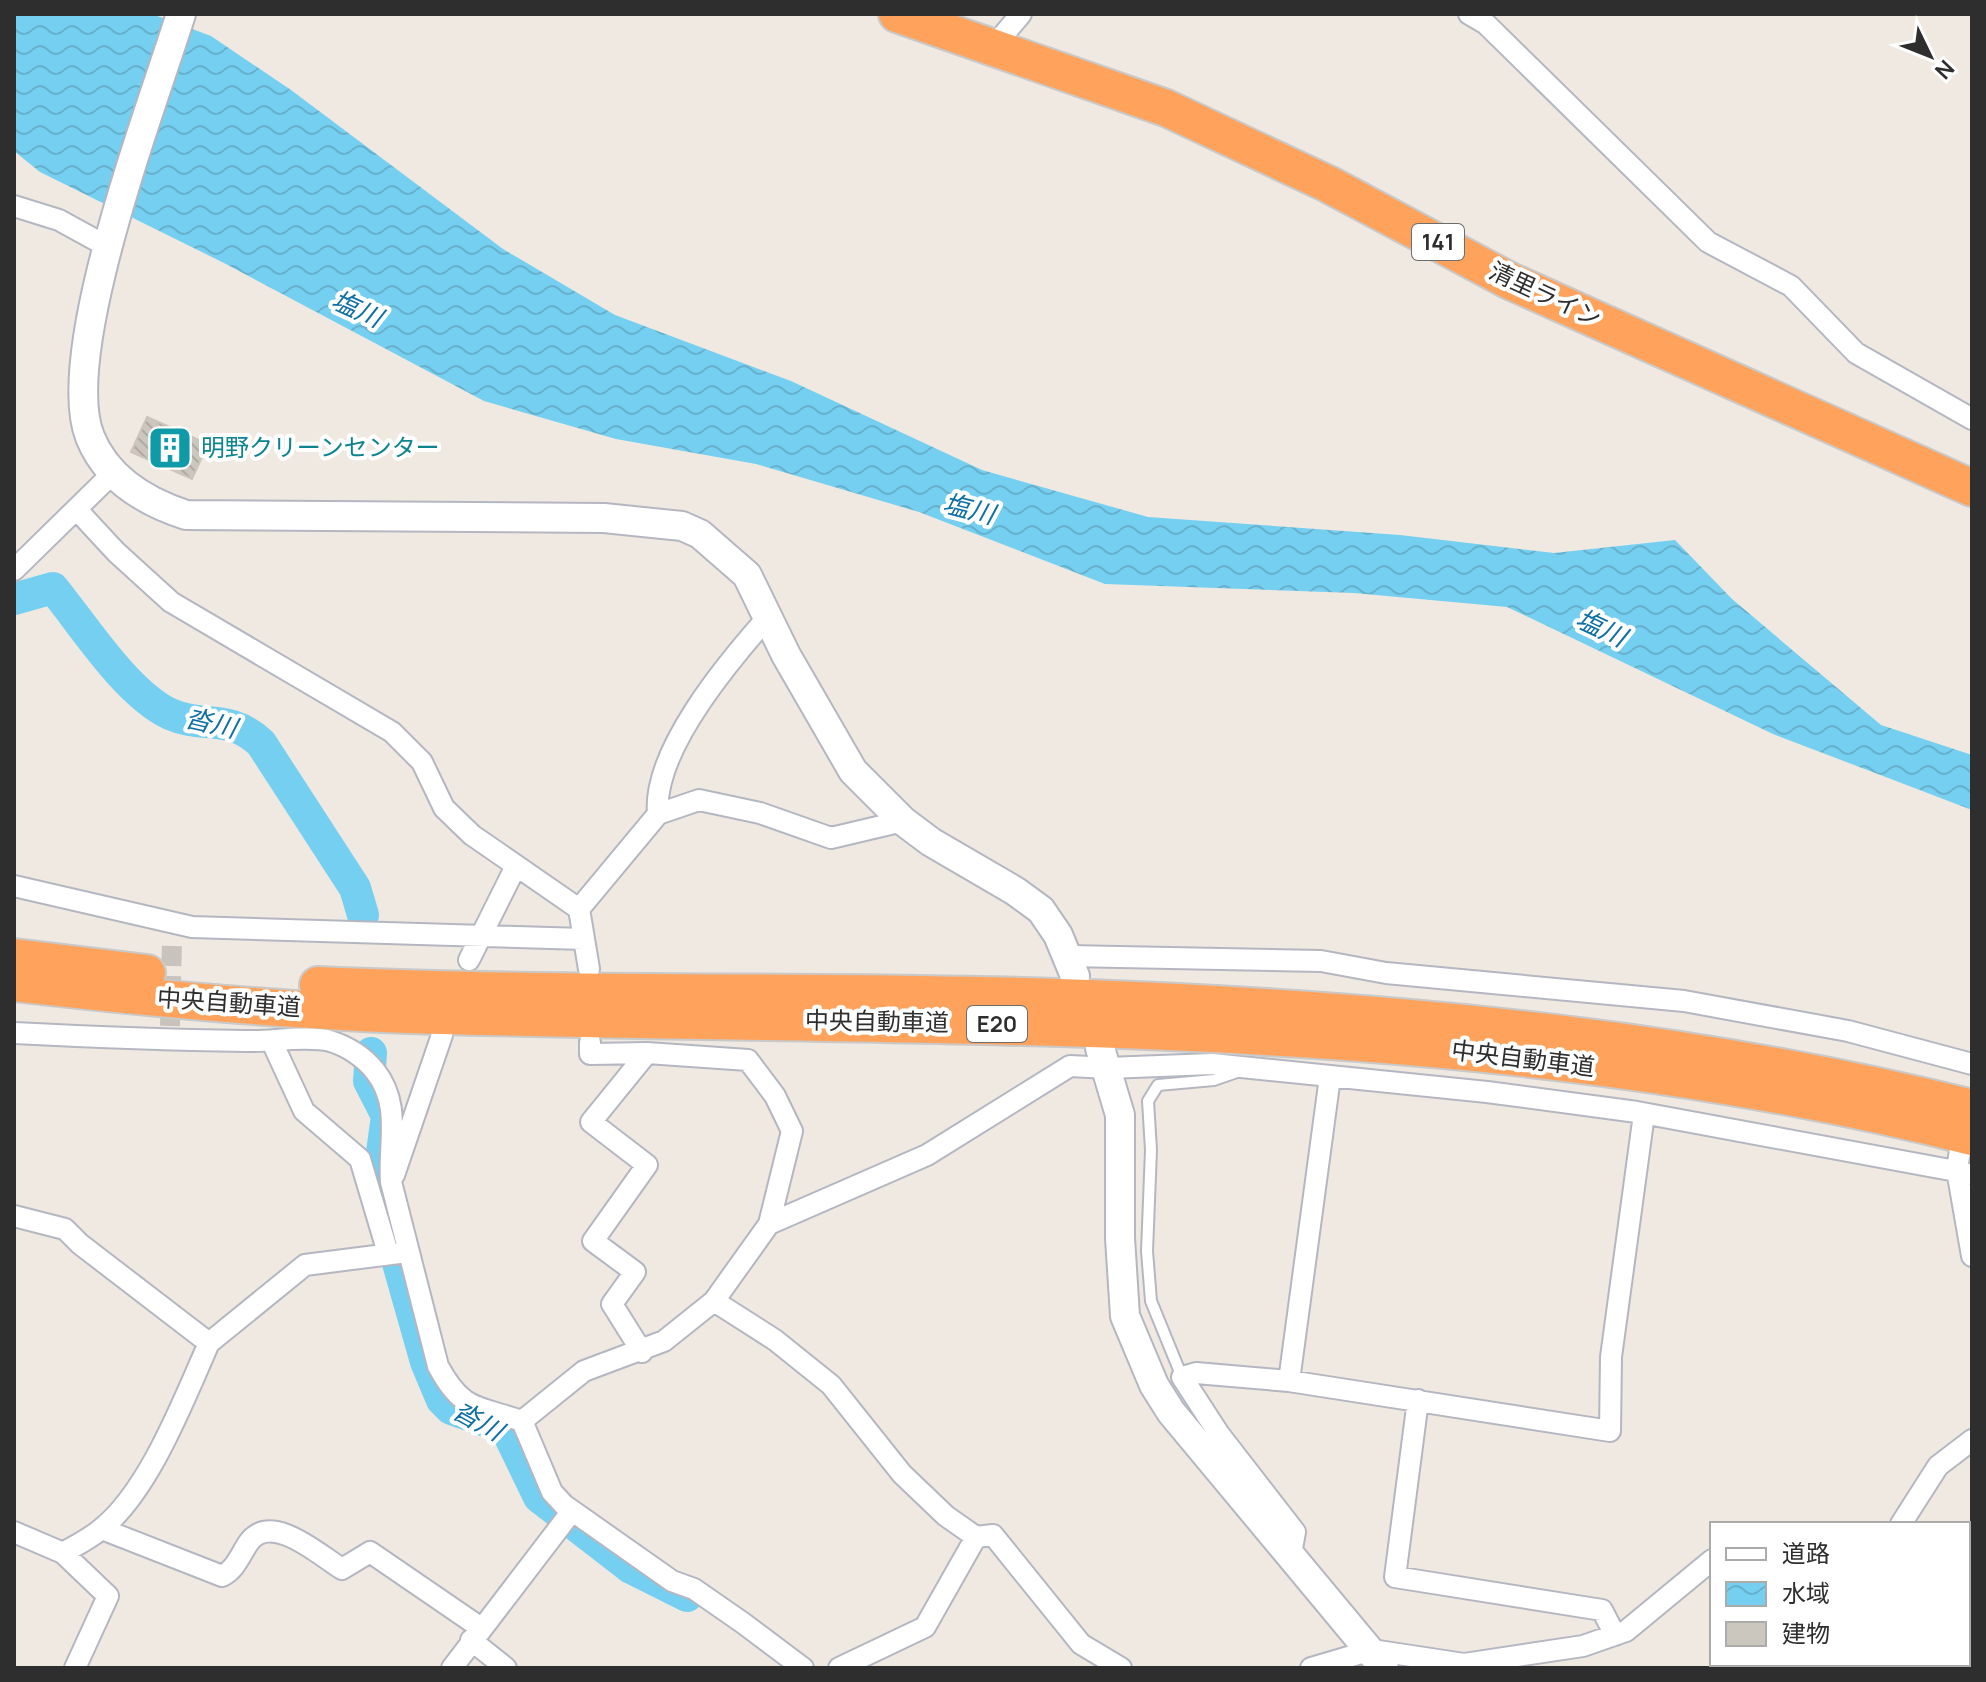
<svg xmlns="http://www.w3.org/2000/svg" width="1986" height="1682" font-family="Manrope,'Noto Sans JP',sans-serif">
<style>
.water{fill:url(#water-waves)}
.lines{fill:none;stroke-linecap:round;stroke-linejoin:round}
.river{stroke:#75cff0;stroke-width:32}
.building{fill:url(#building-back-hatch);stroke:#cbc5ba;stroke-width:2}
.street-tunnel{stroke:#c8c4bd;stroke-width:20;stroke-dasharray:20 10;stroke-linecap:butt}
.lane-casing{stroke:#b4b7c1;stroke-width:14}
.street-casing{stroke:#b4b7c1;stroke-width:24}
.secondary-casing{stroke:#b4b7c1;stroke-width:32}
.highway-casing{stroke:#c9c9c9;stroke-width:40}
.lane{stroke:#fff;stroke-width:10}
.street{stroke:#fff;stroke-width:20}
.secondary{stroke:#fff;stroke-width:28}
.highway{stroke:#ffa35c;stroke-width:36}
.labels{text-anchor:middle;stroke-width:8;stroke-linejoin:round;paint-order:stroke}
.shield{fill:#fff;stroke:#6d6d6d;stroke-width:2}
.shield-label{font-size:22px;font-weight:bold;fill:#2e2e2e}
.street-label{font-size:24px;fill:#2e2e2e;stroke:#fff}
.culture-label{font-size:24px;fill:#0d838f;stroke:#fff;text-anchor:start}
.water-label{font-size:26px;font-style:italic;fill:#0d6fa3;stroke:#fff}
</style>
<defs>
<pattern id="water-waves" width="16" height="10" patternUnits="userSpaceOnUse" patternTransform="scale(2)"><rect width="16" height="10" fill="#75cff0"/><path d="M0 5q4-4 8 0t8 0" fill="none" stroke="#66b2ce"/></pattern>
<pattern id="building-back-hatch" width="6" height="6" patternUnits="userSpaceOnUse" patternTransform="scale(2)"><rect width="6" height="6" fill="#cbc7bf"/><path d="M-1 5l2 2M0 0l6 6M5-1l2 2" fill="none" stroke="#afaba4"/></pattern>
</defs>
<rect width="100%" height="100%" fill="#efe9e1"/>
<!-- water -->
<path class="water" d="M14,14H152L211,36L291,90L503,249L615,315L791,381L982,470L1148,517L1400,535L1554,553L1675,540L1732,599L1881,725L1972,755V810L1773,734L1507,607L1354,593L1105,584L919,512L756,464L616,439L484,401L224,263L40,172L14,151Z"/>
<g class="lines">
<!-- river -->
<path class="river" d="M14,599L53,588C84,626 126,693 170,714C204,729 228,713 261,743L355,888L363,915
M371,1053L369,1081L387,1116L377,1189L426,1362L442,1400L451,1409L497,1425L508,1433L539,1497L631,1568L687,1596"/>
</g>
<!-- building -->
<path class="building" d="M147,417L208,444L192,479L131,452Z"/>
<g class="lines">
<!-- street-tunnel -->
<path class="street-tunnel" d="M170,1026L172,941"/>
<!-- lane casing -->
<g class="lane-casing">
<path id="lane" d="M1182,1377L1151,1301L1147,1251L1151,1150L1148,1101L1158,1085L1214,1080L1237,1072"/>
</g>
<!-- street casing -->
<g class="street-casing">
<path id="street" d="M1469,14L1486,24L1708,242L1791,286L1856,353L1972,419
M994,46L1021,14
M14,206L59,220L110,248
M78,511L116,552L171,602L392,732L422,762L444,808L472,835L579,909L589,969
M14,570L114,472
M658,814C652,752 728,662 768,617
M14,886L192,927L584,939
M579,909L658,814L699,800L760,813L831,838L903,821
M1068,956L1321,961L1386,973L1684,1001L1848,1031L1972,1064
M469,960L516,866
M14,1033C91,1037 168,1040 245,1041C268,1042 309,1035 330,1041C347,1046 364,1057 375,1071C402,1105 388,1143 391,1182L438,1366C462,1411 477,1406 522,1421L552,1492L564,1505L672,1581L694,1589L743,1623L803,1668
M272,1042L304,1111L360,1159L388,1253
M590,1042V1054L647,1053L591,1122L647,1165L593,1241L635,1272L612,1304L642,1352
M1960,1150L1957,1170L1972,1256
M394,1175L442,1035
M14,1216L65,1229L80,1244L209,1343L305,1265L407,1252
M769,1224L927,1155L1070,1066L1107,1068L1212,1064L1487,1092L1637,1112L1972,1174
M714,1301L775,1340L831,1385L902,1474L946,1516L976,1537L993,1535L1081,1644L1121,1668
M1289,1381L1330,1077
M1418,1400L1395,1577L1602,1610L1615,1635
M522,1421L584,1371L664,1341L714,1301L769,1224L792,1131L775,1096L748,1060L647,1053
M1901,1524L1938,1466L1972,1440
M102,1529L222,1576C236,1569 240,1555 249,1542C272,1512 318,1554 342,1569L370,1552L481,1628
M14,1532L63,1553C75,1546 89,1539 100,1530C149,1492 184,1399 209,1343
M63,1553L108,1596L75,1668
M1291,1554L1295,1532L1219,1434L1182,1377L1196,1373L1289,1381L1610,1431L1611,1357L1644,1114
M1968,1595L1972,1596
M471,1640L506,1668
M452,1668L572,1511
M839,1668L925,1627L976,1537
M1311,1668L1372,1650L1464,1664L1583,1646L1626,1631L1712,1560
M1874,1668L1875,1664"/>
</g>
<!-- secondary casing -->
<g class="secondary-casing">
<path id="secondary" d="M181,14C153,104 57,354 90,437C107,479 146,502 186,515L604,518L682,526L700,534L747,575L786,655L853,771L903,821L931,842L1015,891L1041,910L1058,935L1075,976
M1100,1048L1120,1115V1238L1125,1316L1154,1385L1171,1412L1384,1668"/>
</g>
<!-- highway casing -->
<g class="highway-casing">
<path id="highway" d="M897,14L1166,108L1328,184L1510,281L1972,488
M14,957L147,973
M14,983C145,998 276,1010 408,1015C931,1031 1460,1007 1972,1137
M318,985C582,997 847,988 1112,999C1400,1011 1692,1038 1972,1108"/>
</g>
<!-- lane -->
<use href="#lane" class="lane"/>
<!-- street -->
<use href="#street" class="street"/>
<!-- secondary -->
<use href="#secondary" class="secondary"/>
<!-- highway -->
<use href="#highway" class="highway"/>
</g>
<!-- icons -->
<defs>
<g id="building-square" transform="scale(2.3)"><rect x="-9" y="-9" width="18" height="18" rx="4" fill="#0f9aa8" stroke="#fff"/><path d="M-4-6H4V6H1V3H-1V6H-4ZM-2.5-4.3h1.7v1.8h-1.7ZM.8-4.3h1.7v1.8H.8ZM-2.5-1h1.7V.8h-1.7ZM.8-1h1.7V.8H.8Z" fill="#fff"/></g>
</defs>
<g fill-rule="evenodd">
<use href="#building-square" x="170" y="448"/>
</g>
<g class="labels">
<!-- shield labels -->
<g class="shield">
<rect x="1412" y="224" width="52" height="36" rx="6"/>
<rect x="967" y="1006" width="60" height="36" rx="6"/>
</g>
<g class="shield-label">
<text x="1438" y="250">141</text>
<text x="997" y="1032">E20</text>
</g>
<!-- street labels -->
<g class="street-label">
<text transform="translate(1545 295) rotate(25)" y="8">清里ライン</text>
<text transform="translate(229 1003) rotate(4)" y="8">中央自動車道</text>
<text transform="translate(877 1022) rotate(1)" y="8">中央自動車道</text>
<text transform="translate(1523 1059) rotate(7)" y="8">中央自動車道</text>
</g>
<!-- culture labels -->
<g class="culture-label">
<text x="201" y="456">明野クリーンセンター</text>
</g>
<!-- water labels -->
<g class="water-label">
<text transform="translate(357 309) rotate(24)" y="9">塩川</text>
<text transform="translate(969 509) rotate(14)" y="9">塩川</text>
<text transform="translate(1601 628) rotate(25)" y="9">塩川</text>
<text transform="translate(211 723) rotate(13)" y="9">沓川</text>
<text transform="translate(478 1421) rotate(29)" y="9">沓川</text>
</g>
</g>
<!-- border -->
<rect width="1986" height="1682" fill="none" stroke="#2e2e2e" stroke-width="32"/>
<!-- legend -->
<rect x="1710" y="1522" width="260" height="144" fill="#ffffff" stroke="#ababab" stroke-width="2"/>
<rect x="1726" y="1548" width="40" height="12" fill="#ffffff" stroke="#ababab" stroke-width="2"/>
<text x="1782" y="1562" font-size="24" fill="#2e2e2e">道路</text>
<rect x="1726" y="1582" width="40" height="24" fill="url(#water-waves)" stroke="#ababab" stroke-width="2"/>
<text x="1782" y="1602" font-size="24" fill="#2e2e2e">水域</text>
<rect x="1726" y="1622" width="40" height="24" fill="#cbc7bf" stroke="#ababab" stroke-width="2"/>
<text x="1782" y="1642" font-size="24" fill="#2e2e2e">建物</text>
<!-- north arrow -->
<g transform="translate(1930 56) rotate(133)" stroke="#ffffff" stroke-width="6" paint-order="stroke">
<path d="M0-6L14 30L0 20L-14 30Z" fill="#2e2e2e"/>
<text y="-12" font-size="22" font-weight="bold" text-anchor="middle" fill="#2e2e2e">N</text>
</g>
</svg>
